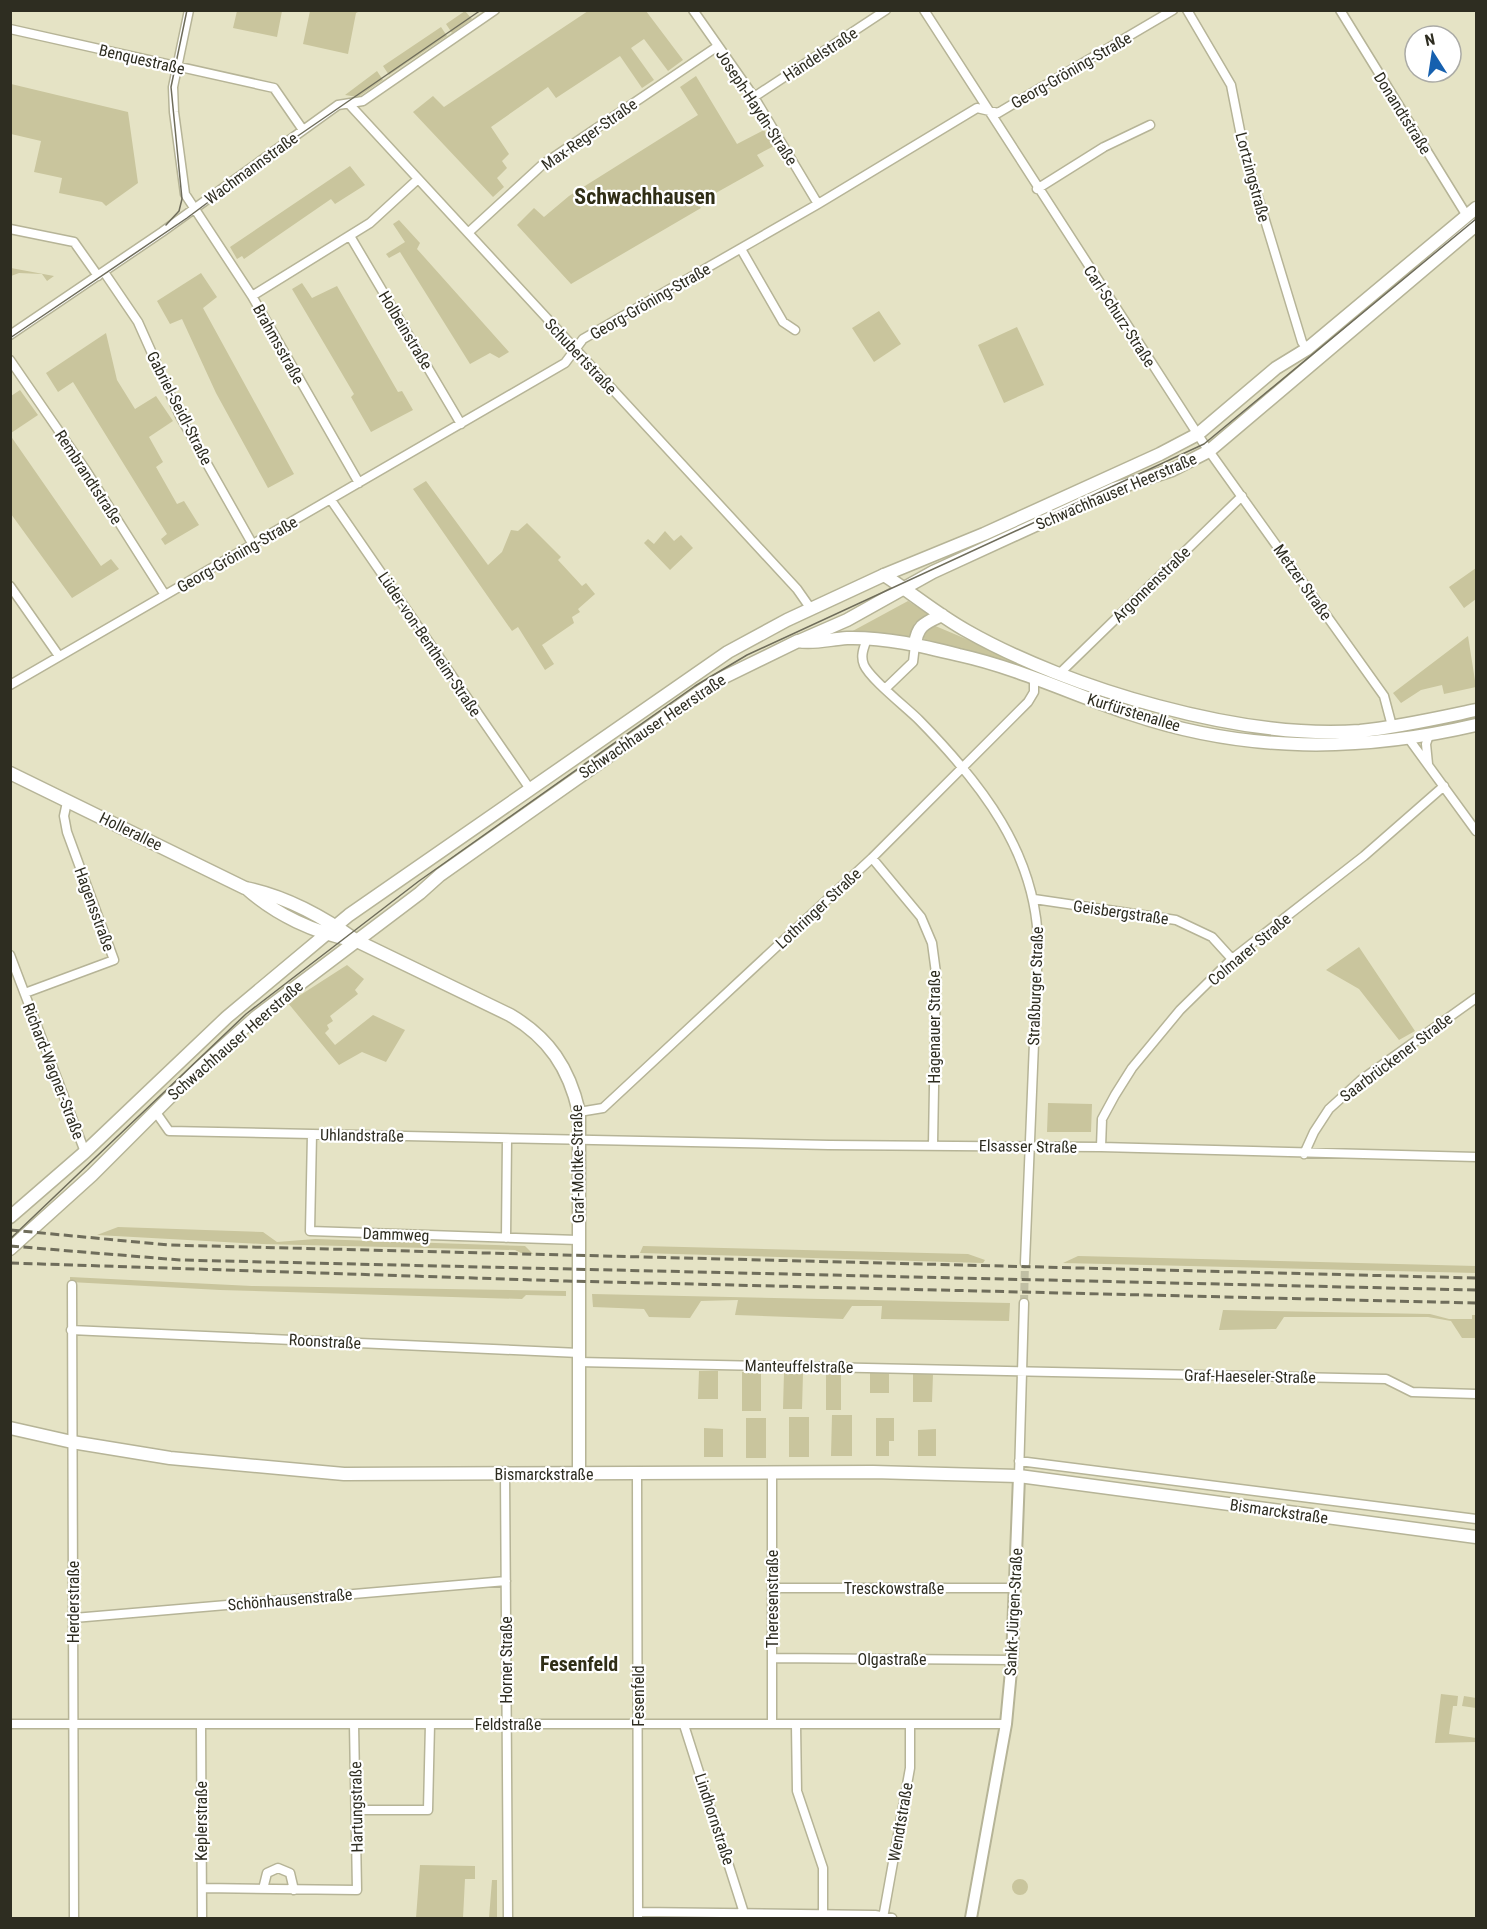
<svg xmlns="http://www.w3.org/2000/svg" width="1487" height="1929" font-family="'Roboto Condensed',sans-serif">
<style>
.green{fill:#c9c59d}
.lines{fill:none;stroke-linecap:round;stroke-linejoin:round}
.minor-tunnel{stroke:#c0bfa4;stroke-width:8;stroke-dasharray:8 4;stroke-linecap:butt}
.minor-casing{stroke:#b6b497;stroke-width:11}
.tertiary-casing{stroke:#b6b497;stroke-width:14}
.secondary-casing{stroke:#b6b497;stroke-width:15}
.primary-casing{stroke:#b6b497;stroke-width:15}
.minor{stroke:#fff;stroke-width:8}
.tertiary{stroke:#fff;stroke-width:10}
.secondary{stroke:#fff;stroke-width:12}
.primary{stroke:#fff;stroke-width:12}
.tram{stroke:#6f6d5b;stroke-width:1.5}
.rail{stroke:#6f6d5b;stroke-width:3;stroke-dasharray:9 4.5;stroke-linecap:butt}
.labels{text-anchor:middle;stroke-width:4.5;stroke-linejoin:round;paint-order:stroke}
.street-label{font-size:16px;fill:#2e2d21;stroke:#fff}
.quarter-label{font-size:20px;font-weight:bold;fill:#302e16;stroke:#fff}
.district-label{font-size:22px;font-weight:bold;fill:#302e16;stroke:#fff}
</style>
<rect width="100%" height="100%" fill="#e5e3c5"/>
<!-- green -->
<path class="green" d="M237,11H282L277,37L233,28Z
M310,11H360L356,13L348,54L303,44Z
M465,11L472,19L452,33L446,24Z
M588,11H646L683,60L668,71L644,39L631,48L654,80L642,88L620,56L556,98L548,87L491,127L509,154L502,161L507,168L497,178L504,187L493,197L413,112L433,96L444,107Z
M441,27L447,36L389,75L383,66Z
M377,71L383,80L358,97L345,95Z
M696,76L737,144L764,130L774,146L757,155L764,166L698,203L701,208L571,284L517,225L534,208L544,217L569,196L698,115L680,87Z
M11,84L128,112L138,183L106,206L102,202L59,193L62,178L34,172L41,141L11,134Z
M350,166L365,185L335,204L331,199L244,259L242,256L237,259L230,247Z
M399,220L420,243L417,249L509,352L499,358L490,353L470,364L400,252L389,258L386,254L405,242L393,224Z
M11,268L54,276L47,281L42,274L19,273L11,276Z
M201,273L217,297L203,308L294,474L268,488L216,393L182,319L170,324L157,301Z
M302,283L312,298L337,286L398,392L402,391L413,410L371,432L351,397L354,394L292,289Z
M879,311L901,344L874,362L852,328Z
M1017,327L1044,385L1004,403L978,345Z
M106,333L117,380L135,409L156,396L173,421L149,437L163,462L156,467L177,504L184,501L199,525L165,545L161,539L167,534L73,382L58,392L46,373Z
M20,390L38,415L11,433V396Z
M10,435L101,566L111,559L119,569L72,598L11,514Z
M426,481L488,565L502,552L511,530L518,531L527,523L561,557L558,560L582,586L586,583L595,594L578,609L580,612L572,617L574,623L542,645L554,664L545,670L518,627L512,631L413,489Z
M665,531L674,541L681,535L693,548L670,570L644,543L648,539L654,544Z
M1476,568V599L1464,608L1449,587Z
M908,601L931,616L915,623L910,638L849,633Z
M933,625L1066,681L1065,683L968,651L925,641L922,633Z
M1468,636L1476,687L1444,694L1442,685L1421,690L1401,703L1393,693Z
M1359,947L1415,1031L1399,1040L1359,989L1326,970Z
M347,965L364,979L355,990L358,994L330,1016L333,1021L327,1025L329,1029L325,1033L335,1045L373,1015L405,1030L386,1062L362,1052L339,1065L288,1003Z
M1048,1103L1092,1104L1091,1132H1047Z
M118,1227L263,1232L277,1242L315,1239L525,1246L533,1254L521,1253L515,1250L262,1244L97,1235Z
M643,1246L968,1254L985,1260L983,1263L640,1253Z
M1078,1256L1476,1266V1273L1063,1263Z
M70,1277L252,1286L566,1291V1296L526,1295L522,1299L220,1290L70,1282Z
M592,1294L1010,1303L1009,1321L881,1319L882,1306H852L843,1319L735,1315L738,1300L701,1301L690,1318L649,1317L644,1309L593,1307Z
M1223,1310L1430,1314L1449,1319H1472V1315H1476V1338H1462L1451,1321L1428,1317H1284L1276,1329L1219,1330Z
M699,1371H718V1399H698Z
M742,1372H761V1411H742Z
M784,1372L803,1373L802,1409H783Z
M826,1373H841V1410H826Z
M870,1373H889V1393H870Z
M913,1374H933L932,1402H913Z
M832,1415H852V1456H831Z
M789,1417H809V1457H789Z
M746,1418H766V1458H746Z
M876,1418H894V1441H889V1456H876Z
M704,1428L723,1429V1457H704Z
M936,1429V1456H918V1430Z
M1441,1694L1458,1696L1457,1706H1453L1449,1734L1476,1738V1742L1435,1743Z
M1464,1696L1476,1698V1708L1462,1706Z
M420,1865L475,1866V1879H465L463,1918H416Z
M1012 1887a8 8 0 1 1 16 0a8 8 0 1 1-16 0Z
M492,1880H497V1918H489Z"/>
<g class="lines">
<!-- minor-tunnel -->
<path class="minor-tunnel" d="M1024,1303L1025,1263"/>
<!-- minor casing -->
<g class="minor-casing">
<path id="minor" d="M189,10L173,87L174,112L185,194L252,296L359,483
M693,10L754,97L818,204
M924,10L1204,444L1384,696L1392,726
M1187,10L1231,85L1244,151L1302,342L1307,349
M1340,10L1467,216
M10,29L274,88L303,130
M754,97L886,10
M349,104L797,589L811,609
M1037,189L1104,147L1150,125
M10,229L74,242L98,276
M469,232L542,165L718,46
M350,236L461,424
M741,249L783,322L795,330
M104,272L138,322L180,416L253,545
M252,296L370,223L418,179
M10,335L162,232L338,105L363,101L495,10
M10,360L85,469L165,595
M331,500L530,789
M10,586L59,656
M867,639C864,647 860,656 864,665C870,679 907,708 919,720C981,783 1037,854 1038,945L1025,1263
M1060,673L1242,496
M10,685L565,363L583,339L818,204L977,108L998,113L1173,10
M886,688L913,662L915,645
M1409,739L1476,831
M1428,764L1426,744L1429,735
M872,858L921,917L932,943L936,973L933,1145
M1034,899L1176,920L1212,937L1232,959
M10,955L85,1152
M25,993L114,960L67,832L64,816L67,802
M155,1111L169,1131L829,1145L1101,1147L1476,1157
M579,1112L603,1108L872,858L1028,702L1034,692V679
M312,1134L310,1231L578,1240
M1101,1147L1102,1119L1115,1095L1132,1068L1180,1010L1232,959L1364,856L1444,786
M1304,1154L1314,1132L1329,1109L1361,1080L1476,998
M506,1238L507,1139
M72,1285L74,1918
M71,1330L579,1353
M578,1362L1386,1379L1412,1392L1476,1394
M1019,1461L1476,1519
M637,1473L638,1918
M772,1473V1724
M505,1474L508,1918
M1019,1476L1024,1303
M772,1588H1015
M74,1618L506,1581
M773,1658L1012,1660
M10,1724H1006
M201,1724L202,1918
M684,1725L744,1913
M796,1725L797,1791L823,1868V1914
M356,1810H428L430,1724
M202,1888L357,1890L354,1724
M263,1889L267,1873L278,1868L290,1873L294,1890
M638,1912L875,1915L892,1918
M883,1918L910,1768V1724"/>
</g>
<!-- tertiary casing -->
<g class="tertiary-casing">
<path id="tertiary" d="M971,1918L1006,1724L1012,1660L1019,1476"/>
</g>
<!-- secondary casing -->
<g class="secondary-casing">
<path id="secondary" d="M884,575L984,534L1160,454L1198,434L1276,368L1307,349L1476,208
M799,641L847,620L933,572L1114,489L1172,470L1209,451L1476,225
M10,773L245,888C285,896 325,918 357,941L510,1015C549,1038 569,1068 579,1112V1474
M246,888C276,915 315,933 353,940"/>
</g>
<!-- primary casing -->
<g class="primary-casing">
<path id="primary" d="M915,645C917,625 925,623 942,615
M10,1217L85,1152L227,1017L349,915L728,652L787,620L884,575C912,593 938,615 967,631C1069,689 1243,740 1360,731C1399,727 1438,718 1476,710
M10,1249L92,1175L198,1069L256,1017L420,893L440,875L714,682L798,641C814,644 830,639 847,638C885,637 923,646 959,655C1018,668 1074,695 1131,714C1246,753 1360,752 1476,725
M10,1428L72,1442L170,1458L344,1474L873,1472L1019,1476L1476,1537"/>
</g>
<!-- minor -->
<use href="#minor" class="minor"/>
<!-- tertiary -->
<use href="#tertiary" class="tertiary"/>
<!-- secondary -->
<use href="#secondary" class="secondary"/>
<!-- primary -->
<use href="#primary" class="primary"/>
<!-- tram -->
<path class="tram" d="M166,225L179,211L182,199L171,87L187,10
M10,338L187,218L289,142L481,10
M10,1239L246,1014L419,881L695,686L747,655L1204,444L1476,219"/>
<!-- rail -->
<path class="rail" d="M10,1230L169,1245L1476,1278
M10,1246L180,1260L1476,1290
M10,1263L566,1281L1476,1303"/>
</g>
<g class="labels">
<!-- street labels -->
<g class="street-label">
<text transform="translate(820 54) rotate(-33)" y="6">Händelstraße</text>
<text transform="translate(142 59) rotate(13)" y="6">Benquestraße</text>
<text transform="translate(1071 70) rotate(-30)" y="6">Georg-Gröning-Straße</text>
<text transform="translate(757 107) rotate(57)" y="6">Joseph-Haydn-Straße</text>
<text transform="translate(1403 113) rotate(58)" y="6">Donandtstraße</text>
<text transform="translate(589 134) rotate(-35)" y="6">Max-Reger-Straße</text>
<text transform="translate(251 168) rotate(-36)" y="6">Wachmannstraße</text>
<text transform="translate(1253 177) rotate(75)" y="6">Lortzingstraße</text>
<text transform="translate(650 301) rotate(-30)" y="6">Georg-Gröning-Straße</text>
<text transform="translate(1120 316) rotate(57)" y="6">Carl-Schurz-Straße</text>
<text transform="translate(406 330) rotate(59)" y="6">Holbeinstraße</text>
<text transform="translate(279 344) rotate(61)" y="6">Brahmsstraße</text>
<text transform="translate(581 356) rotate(47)" y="6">Schubertstraße</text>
<text transform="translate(180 408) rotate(63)" y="6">Gabriel-Seidl-Straße</text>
<text transform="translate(89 477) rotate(57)" y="6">Rembrandtstraße</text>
<text transform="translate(1116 491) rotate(-23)" y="6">Schwachhauser Heerstraße</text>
<text transform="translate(237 554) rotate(-30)" y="6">Georg-Gröning-Straße</text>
<text transform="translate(1303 582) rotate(55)" y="6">Metzer Straße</text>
<text transform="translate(1151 584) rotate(-44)" y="6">Argonnenstraße</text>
<text transform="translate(430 644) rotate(56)" y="6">Lüder-von-Bentheim-Straße</text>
<text transform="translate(1134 712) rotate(17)" y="6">Kurfürstenallee</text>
<text transform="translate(652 726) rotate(-34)" y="6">Schwachhauser Heerstraße</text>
<text transform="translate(131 831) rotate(26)" y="6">Hollerallee</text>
<text transform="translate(818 908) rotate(-43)" y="6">Lothringer Straße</text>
<text transform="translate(95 909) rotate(70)" y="6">Hagensstraße</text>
<text transform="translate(1121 912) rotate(8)" y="6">Geisbergstraße</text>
<text transform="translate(1249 949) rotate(-40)" y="6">Colmarer Straße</text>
<text transform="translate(1035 986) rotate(-88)" y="6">Straßburger Straße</text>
<text transform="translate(934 1027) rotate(-90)" y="6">Hagenauer Straße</text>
<text transform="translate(235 1040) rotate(-41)" y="6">Schwachhauser Heerstraße</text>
<text transform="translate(1396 1057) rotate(-37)" y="6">Saarbrückener Straße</text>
<text transform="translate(54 1071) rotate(69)" y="6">Richard-Wagner-Straße</text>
<text transform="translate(362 1135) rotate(1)" y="6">Uhlandstraße</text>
<text transform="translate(1028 1146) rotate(1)" y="6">Elsasser Straße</text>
<text transform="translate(577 1164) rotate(-91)" y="6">Graf-Moltke-Straße</text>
<text transform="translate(396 1234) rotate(2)" y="6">Dammweg</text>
<text transform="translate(325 1341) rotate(3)" y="6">Roonstraße</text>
<text transform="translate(799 1366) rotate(1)" y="6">Manteuffelstraße</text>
<text transform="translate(1250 1376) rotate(1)" y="6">Graf-Haeseler-Straße</text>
<text x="544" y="1480">Bismarckstraße</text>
<text transform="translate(1279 1511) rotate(8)" y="6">Bismarckstraße</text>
<text x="894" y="1594">Tresckowstraße</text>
<text transform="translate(290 1599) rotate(-5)" y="6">Schönhausenstraße</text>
<text transform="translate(772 1599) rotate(-90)" y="6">Theresenstraße</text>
<text transform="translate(73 1602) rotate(-90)" y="6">Herderstraße</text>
<text transform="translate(1013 1612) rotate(-87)" y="6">Sankt-Jürgen-Straße</text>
<text x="892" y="1665">Olgastraße</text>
<text transform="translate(506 1660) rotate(-90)" y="6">Horner Straße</text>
<text transform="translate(638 1696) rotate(-90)" y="6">Fesenfeld</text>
<text x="508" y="1730">Feldstraße</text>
<text transform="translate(356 1807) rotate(-91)" y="6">Hartungstraße</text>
<text transform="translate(715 1819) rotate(72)" y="6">Lindhornstraße</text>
<text transform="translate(201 1821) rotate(-90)" y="6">Keplerstraße</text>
<text transform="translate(900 1822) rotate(-80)" y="6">Wendtstraße</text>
</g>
<!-- quarter labels -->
<g class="quarter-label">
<text x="579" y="1671">Fesenfeld</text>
</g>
<!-- district labels -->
<g class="district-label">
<text x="645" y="204">Schwachhausen</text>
</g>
</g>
<!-- border -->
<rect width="1487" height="1929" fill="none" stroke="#2e2d21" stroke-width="24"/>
<!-- north arrow -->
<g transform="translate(1433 54) rotate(348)"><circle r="28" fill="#ffffff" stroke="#ababa6" stroke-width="1.5"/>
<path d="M0-4.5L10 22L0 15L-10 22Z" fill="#1660af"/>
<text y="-9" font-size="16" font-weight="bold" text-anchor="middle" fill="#2e2d21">N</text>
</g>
</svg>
